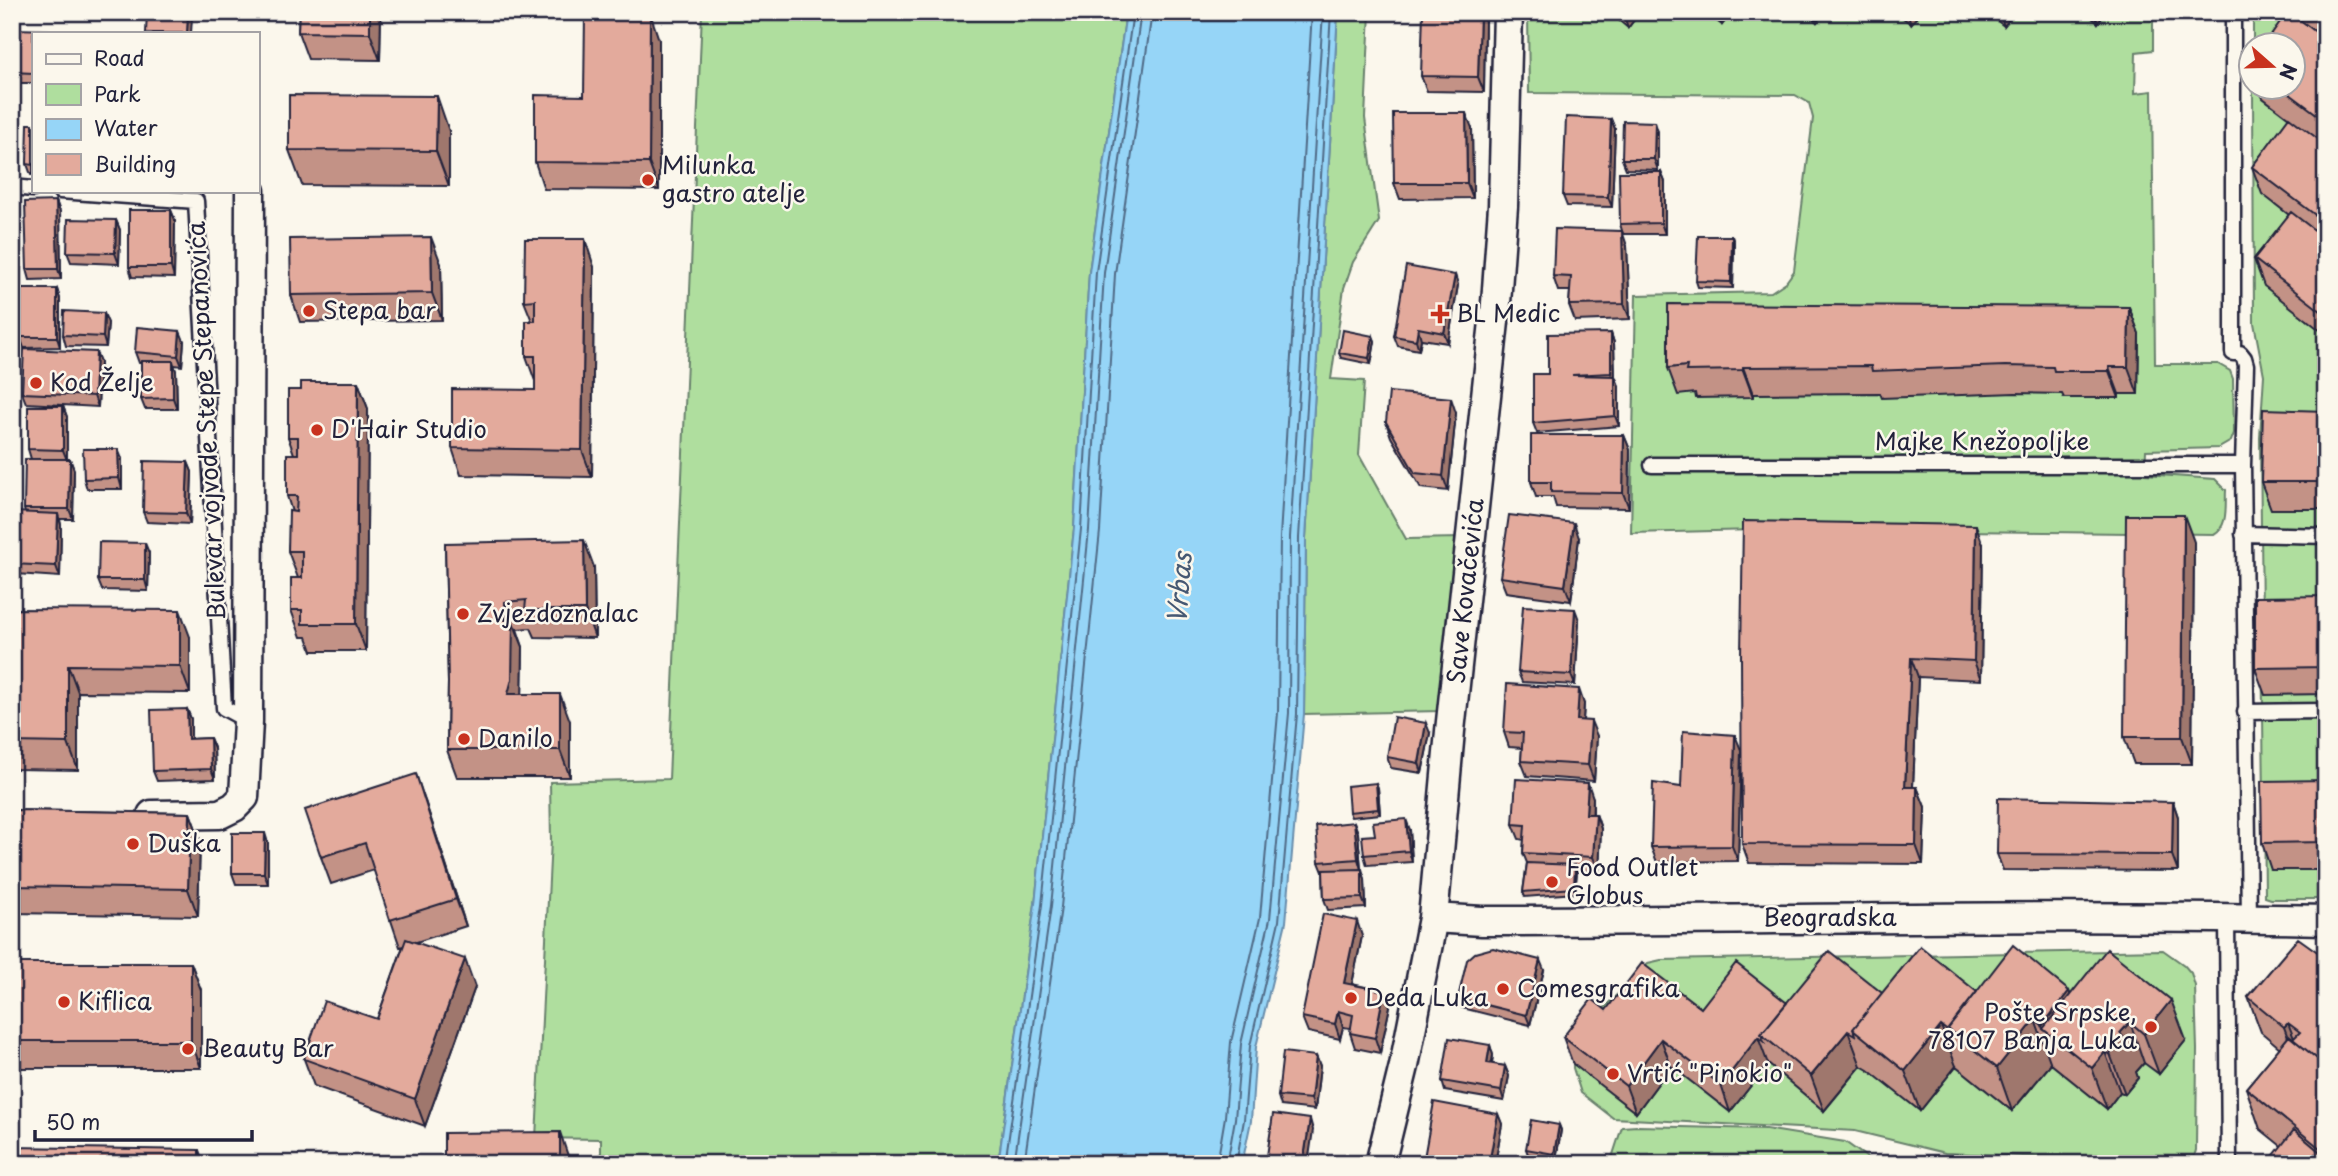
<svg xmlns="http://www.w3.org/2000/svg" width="2338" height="1176" font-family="'Playpen Sans',sans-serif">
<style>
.green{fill:#afde9e;stroke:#68806c;stroke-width:2}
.water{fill:#96d5f7;stroke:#688dac;stroke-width:2}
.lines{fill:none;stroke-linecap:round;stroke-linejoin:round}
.shore{stroke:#506a86;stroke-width:2}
.lane-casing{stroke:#22223b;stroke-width:19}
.street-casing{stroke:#22223b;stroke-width:33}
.lane{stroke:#fbf7ec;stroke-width:14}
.street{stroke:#fbf7ec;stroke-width:28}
.wall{fill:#c39286;stroke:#22223b;stroke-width:2}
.shaded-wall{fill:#9f776d;stroke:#22223b;stroke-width:2}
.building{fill:#e3aa9c;stroke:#22223b;stroke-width:2}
.poi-dot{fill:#c8321e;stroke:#fbf7ec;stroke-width:2.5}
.labels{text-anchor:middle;stroke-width:5;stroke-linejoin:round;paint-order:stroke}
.poi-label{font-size:24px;fill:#22223b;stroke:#fbf7ec;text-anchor:start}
.street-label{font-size:24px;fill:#22223b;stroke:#fbf7ec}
.water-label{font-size:26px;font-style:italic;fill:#455873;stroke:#fbf7ec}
</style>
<rect width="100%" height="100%" fill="#fbf7ec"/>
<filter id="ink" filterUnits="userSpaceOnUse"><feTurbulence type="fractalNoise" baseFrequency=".0143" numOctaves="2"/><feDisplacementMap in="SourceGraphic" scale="14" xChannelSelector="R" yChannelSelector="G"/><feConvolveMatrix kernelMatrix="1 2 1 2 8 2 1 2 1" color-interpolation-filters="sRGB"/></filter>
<g filter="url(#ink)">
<!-- green -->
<path class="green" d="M702,12H1126L1089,272L1074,528L1035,904L998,1164H601V1139L536,1138L551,840L550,782L669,779Z
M1338,12H1370L1365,118L1379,221L1353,262L1344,288L1331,379L1364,381L1359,455L1406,539L1460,538L1440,711L1304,714L1306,538Z
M1528,12H2153V50L2136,52L2135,93L2152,91L2155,364H2218L2230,371L2233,379L2234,433L2231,441L2219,448L2146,450L2145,474L2215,479L2226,490C2225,505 2229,526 2214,534L1799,529L1631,533L1636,295L1771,292L1786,282L1794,271L1813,118L1809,103L1795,95L1529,93Z
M2253,12H2326V899H2271L2265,897L2260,437L2264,375L2254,323L2253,88H2292V46L2253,45Z
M2163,950L2184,965L2191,973L2195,986L2197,1049L2196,1150L2194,1157L2186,1159H2096L1945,1153L1855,1131L1613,1118L1581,1093L1573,1068V1049L1601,1011L1648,963L1661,960Z
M1637,1126L1766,1129L1845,1142L1876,1164H1610L1622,1127Z"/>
<!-- water -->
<path class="water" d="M1126,12H1338L1306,538L1304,714L1286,922L1256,1047L1251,1121L1242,1164H998L1035,904L1074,528L1089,272Z"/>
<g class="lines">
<!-- shore -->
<path class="shore" d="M1005,1164L1042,905L1081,529L1096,272L1133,12
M1014,1164L1051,906L1089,530L1104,273L1141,12
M1024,1164L1061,907L1100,531L1115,274L1152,12
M1217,1164L1225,1117L1231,1042L1260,918L1278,713L1280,537L1312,12
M1227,1164L1235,1119L1241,1044L1270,919L1289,713L1290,537L1323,12
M1236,1164L1244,1120L1250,1046L1279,921L1297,714L1299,538L1331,12"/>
<!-- lane casing -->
<g class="lane-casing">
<path id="lane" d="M2233,12V353H2240L2244,358L2246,365L2243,465
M12,187L33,189
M60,191L196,201L224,708L248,721
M1652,465H2243L2249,919
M2243,534L2326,536
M2245,712L2326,711
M2227,918L2229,1164"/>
</g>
<!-- street casing -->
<g class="street-casing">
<path id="street" d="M152,815L220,814L234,807L244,797L248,721L250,191
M1433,918L1482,921C1763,921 2045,913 2326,920
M1380,1164L1404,1066L1433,918L1450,731L1496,303L1503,206L1508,12"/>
</g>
<!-- lane -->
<use href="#lane" class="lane"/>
<!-- street -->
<use href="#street" class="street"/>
</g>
<!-- wall -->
<path class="wall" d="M299,12H381L380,60L308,59L298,32Z
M1609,12H1640L1628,28Z
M1705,12H1732L1722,25Z
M1804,12H1824L1817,22Z
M1895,12H1921L1911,24Z
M1986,12H2015L2004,26Z
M2085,12H2106L2098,23Z
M2274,12H2326V335L2264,286L2254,259L2289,215L2262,194L2252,167L2289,118L2263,98L2259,88H2292L2283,18Z
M1485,21L1484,92L1427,91L1421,76Z
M33,33V83H15L12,74V56Z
M659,40V190L544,189L535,162L584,96Z
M1611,119L1615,129L1612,207L1567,206L1563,196Z
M33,124V175H31L27,164Z
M1472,128L1473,198L1400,199L1394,183Z
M449,131V186L302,185L289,150Z
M1658,132V170L1626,169L1622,159Z
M1661,172L1665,182V234H1623L1620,224Z
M56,201L60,212L61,279L30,280L27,269Z
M171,210L175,220L174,278L132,277L129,267Z
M116,220L120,230L119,264L71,262L67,252Z
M1734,242L1733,288L1698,287L1696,281Z
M1627,246L1630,319L1575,321L1569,305L1570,291H1558L1553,276Z
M441,264L442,320L300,322L291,295Z
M594,267L592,477L461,475L452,448L535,390V381L526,356L532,321L524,301Z
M1455,275L1458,285L1448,343L1421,339L1419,350L1398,346L1394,336Z
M57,289L60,299V347L24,348L20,337Z
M2129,307L2139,334L2138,394H2119V398H2064L2062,394L2015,393L1882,398L1880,393L1753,394V397L1696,398L1695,393L1678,395L1668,368Z
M108,323L106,347L66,346L63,335Z
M1611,333L1614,343L1615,376L1619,386V426L1537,433L1533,423L1548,374Z
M1373,336L1375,341L1371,364L1341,358L1339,353Z
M184,341L182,366L174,365L176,371L177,409H145L141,399V363H139L135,352Z
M96,352L100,362L98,407L26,403L22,393Z
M358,382L368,409L366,651H312L307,637H301L291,610L298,578L288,551L292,512L287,496L294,454L288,437L301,390Z
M63,406L67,417V459H70L74,470L73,519H60L61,525L60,577L16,574L12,565V556L25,513L24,509L31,459L28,449Z
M2326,411V509H2271L2261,482Z
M1456,413L1448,491L1421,488L1391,437L1386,422Z
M1624,435L1630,450L1629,508L1556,507L1553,497H1536L1531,482Z
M122,459V489H87L84,479Z
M188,462L192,472L190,524L147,522L143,512Z
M1579,538L1571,601L1506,592L1500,577Z
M2194,542L2192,764H2134L2124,737Z
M445,543L594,567L595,638L535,637L531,628L517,629L523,647L522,694L570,721V777H457L447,750L448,682Z
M1983,545L1981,680L1918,677L1913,787H1917L1925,807L1923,864L1749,863L1742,844Z
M149,553L148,591L102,590L98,580Z
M2326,596V694L2265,695L2255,668Z
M12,609L190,637V693L78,692V770L16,769L12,759Z
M1579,620L1575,685L1522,682L1518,672Z
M1584,704L1583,720L1597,736L1594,781L1527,776L1521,761L1522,748L1509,747L1504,732Z
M187,709L191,719V739L210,738L214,748L215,779L157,781L153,771Z
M1430,733L1422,773L1391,768L1387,757Z
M1741,750L1738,861L1657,862L1651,847L1681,787Z
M2326,780V870H2271L2262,843Z
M1376,783L1378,788L1380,814L1351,817L1349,812Z
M1593,798V814H1596L1601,829L1599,872L1577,871L1575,893L1525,897L1523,892L1527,863L1523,853L1524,840L1519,839L1513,824Z
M425,801L466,926L416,942L475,987L425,1126L314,1086L304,1059L377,1019L403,946L400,947L374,870L331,884L321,857Z
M2173,802L2178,817V871L2003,870L1997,854Z
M12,810L190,813L200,840L198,916L12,913Z
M1354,822L1358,833L1361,869L1365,879L1366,908L1328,910L1324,899L1323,872L1319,862Z
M1410,830L1412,862L1367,865L1364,855L1375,835Z
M268,843V884H236L232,873Z
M1362,936L1352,984L1384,991L1390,1006L1380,1053L1355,1048L1350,1033L1351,1028L1343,1027L1340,1039L1308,1032L1302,1017Z
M2326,958V1164L2281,1146L2260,1129L2246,1088L2280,1048L2261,1032L2248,997Z
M12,963H191L201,990V1068H15L12,1061Z
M1544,970L1530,1025L1462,1008L1458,998Z
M2069,991L2070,994L2186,1040L2159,1074L2144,1063L2136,1072L2138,1078L2125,1094L2120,1092L2107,1109L2051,1064L2012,1111L1956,1066L1920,1111L1868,1070L1861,1066L1824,1111L1768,1064L1730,1112L1671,1066L1636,1113L1573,1064L1563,1037L1606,1010L1701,1008L1787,1003L1882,993Z
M1490,1045L1493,1055L1492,1064L1505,1066L1509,1076L1504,1101L1445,1091L1442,1081Z
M1316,1056L1320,1066L1315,1110L1281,1106L1278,1096Z
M1498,1114L1502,1124L1495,1164H1426L1424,1158Z
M1559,1125L1561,1130L1556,1159L1528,1154L1526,1149Z"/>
<!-- shaded-wall -->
<path class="shaded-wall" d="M188,12H190L192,18L191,33H187Z
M370,12H381L380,60L370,33Z
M1480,12H1482L1485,21L1484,92L1478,77Z
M1623,12H1640L1628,28Z
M1717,12H1732L1722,25Z
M1813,12H1824L1817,22Z
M1907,12H1921L1911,24Z
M1999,12H2015L2004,26Z
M2094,12H2106L2098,23Z
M650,13L659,40V190L649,163Z
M437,96L449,131V186L436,151Z
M1466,113L1472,128L1473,198L1467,183Z
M1611,119L1615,129L1612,207L1608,197Z
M1655,122L1658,132V170L1654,159Z
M1661,172L1665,182V234L1661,223Z
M56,201L60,212L61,279L58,269Z
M171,210L175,220L174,278L171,267Z
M116,220L120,230L119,264L115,253Z
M1622,231L1627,246L1630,319L1624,304Z
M1732,236L1734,242L1733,288L1731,282Z
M431,237L441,264L442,320L432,293Z
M585,239L594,267L592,477L582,450Z
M1455,275L1458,285L1448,343L1444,333Z
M57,289L60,299V347L57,337Z
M2129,307L2139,334L2138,394L2128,367Z
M104,313L108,323L106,347L103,337Z
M1418,328L1421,339L1419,350L1416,340Z
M180,331L184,341L182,366L178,356Z
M1611,333L1614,343L1615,384L1611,373Z
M1373,336L1375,341L1371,364L1369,358Z
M96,352L100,362L98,407L94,396Z
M173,361L176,371L177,409L173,398Z
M1743,367L1753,394V397L1743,370Z
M2109,367L2119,394V398L2109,371Z
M1615,376L1619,386V426L1615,416Z
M358,382L368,409L366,651L356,624Z
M1451,398L1456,413L1448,491L1443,476Z
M63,406L67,417V460L63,450Z
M1624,435L1630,450L1629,508L1623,493Z
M118,449L122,459V489L119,478Z
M70,459L74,470L73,519L69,509Z
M188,462L192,472L190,524L186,513Z
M58,514L61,525L60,577L56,566Z
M2184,515L2194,542L2192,764L2182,737Z
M1574,523L1579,538L1571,601L1565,586Z
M1976,525L1983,545L1981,680L1974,661Z
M584,540L594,567L595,638L585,610Z
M145,543L149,553L148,591L145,580Z
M505,602L523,647L522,706L508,694Z
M1575,609L1579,620L1575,685L1571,675Z
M180,610L190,637V693L180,666Z
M1911,658L1918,677L1912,807L1905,787Z
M68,665L78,692V770L68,743Z
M1579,689L1584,704L1582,735L1577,720Z
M560,694L570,721V777L560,750Z
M187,709L191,719V749L188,739Z
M1591,721L1597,736L1594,781L1588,765Z
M1426,723L1430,733L1422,773L1419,763Z
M1735,735L1741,750L1738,861L1732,846Z
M210,738L214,748L215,779L211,769Z
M416,774L425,801L466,926L456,899Z
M1376,783L1378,788L1380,814L1378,809Z
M1588,783L1593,798L1592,829L1586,814Z
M1917,787L1925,807L1923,864L1916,845Z
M2173,802L2178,817V871L2172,855Z
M190,813L200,840L198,916L188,889Z
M1596,814L1601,829L1599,872L1593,857Z
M1406,819L1410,830L1412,862L1409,851Z
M1354,822L1358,833L1361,869L1358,859Z
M265,833L268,843V884L264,873Z
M1575,865L1577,871L1575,893L1574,888Z
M1362,869L1365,879L1366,908L1362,898Z
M1357,921L1362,936L1349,998L1344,983Z
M465,959L475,987L425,1126L415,1099Z
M1540,960L1544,970L1530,1025L1526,1015Z
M191,963L201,990V1068L191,1041Z
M1384,991L1390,1006L1380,1053L1375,1038Z
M2069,991L2085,1035L2043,1029L2042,1026Z
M2171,1000L2186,1040L2159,1074L2144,1034Z
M1338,1011L1343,1027L1340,1039L1335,1024Z
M2035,1020L2051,1064L2012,1111L1997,1068Z
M2130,1022L2144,1063L2136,1072L2138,1078L2125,1094L2110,1054L2120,1033Z
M2288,1023L2297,1046V1062L2284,1027Z
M1941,1026L1956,1066L1920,1111L1905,1071Z
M1848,1031L1861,1066L1824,1111L1811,1076Z
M1758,1037L1768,1064L1730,1112L1721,1085Z
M1661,1039L1671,1066L1636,1113L1626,1086Z
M1490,1045L1493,1055L1490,1073L1487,1063Z
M2105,1052L2120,1092L2107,1109L2092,1068Z
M1316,1056L1320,1066L1315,1110L1311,1099Z
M1505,1066L1509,1076L1504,1101L1501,1091Z
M1498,1114L1502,1124L1495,1164H1489Z
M1310,1119L1313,1130L1308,1164H1303Z
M1559,1125L1561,1130L1556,1159L1554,1154Z
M560,1132L569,1159V1164H560Z
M199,1150L204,1164H199Z"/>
<!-- building -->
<path class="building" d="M147,12H188L187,33H146Z
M299,12H370V33L298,32Z
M1423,12H1480L1478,77L1421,76Z
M2287,12H2290L2326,40V121L2282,88H2292V46H2263Z
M2316,12H2326V20Z
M585,13H650L649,163L535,162V95L584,96Z
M13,29L51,30V33H33V73L12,72Z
M289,95L437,96L436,151L289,150Z
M1393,113H1466L1467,183H1394Z
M1566,117L1611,119L1608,197L1563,196Z
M2289,117L2326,145V223L2252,167Z
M1623,121L1655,122L1654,159H1622Z
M28,124H33V165L27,164Z
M1619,172H1661V223L1620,224Z
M56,201L58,269H27L25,202Z
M129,210H171V267H129Z
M2291,212L2326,239V315L2254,259Z
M68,219L116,220L115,253L67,252Z
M1555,229L1622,231L1624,304L1569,305L1571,277L1553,276Z
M1698,236H1732L1731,282L1696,281Z
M431,237L432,293L291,295L290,239Z
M525,239H585L582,450L452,448V389L535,390V356H526V321H535V300L524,301Z
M1406,266L1455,275L1444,333L1418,328L1416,340L1394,336Z
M20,289H57V337H20Z
M1668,304L2129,307L2128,367H2109V371H2054L2053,367L2005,366L1872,371L1871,366L1743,367V370L1686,371L1687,366L1668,368Z
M64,311L104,313L103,337L63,335Z
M137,327L180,331L178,356L135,352Z
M1343,330L1373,336L1369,358L1339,353Z
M1611,333V373L1572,375L1615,376V416L1533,423V374H1548V334Z
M24,349L96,352L94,396L22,393Z
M141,361H173V398L141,399Z
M301,382H358L356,624H302V610H291V578H302V551H288L289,511L296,512L297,496H287V454H298V437H288V390H301Z
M1389,392L1451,398L1443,476L1415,473L1386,422Z
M28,406H63V450L28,449Z
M2263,409L2326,411V482H2261Z
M1531,435H1624L1623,493L1551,492V482H1531Z
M83,449H118L119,478L84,479Z
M25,459H70L69,509H24Z
M144,461L188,462L186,513L143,512Z
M14,512L58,514L56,566L12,564Z
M1509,515L1574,523L1565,586L1500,577Z
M2126,515H2184L2182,737H2124Z
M1743,521L1976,525L1974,661L1911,658L1905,787H1917L1916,845L1742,844L1741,656Z
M584,540L585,610H525L526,600L505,602V620H513L512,679L508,694H560V750H447L448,682L445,543Z
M99,542L145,543V580H98Z
M2326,596V667L2255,668V597Z
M1523,606L1575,609L1571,675L1518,672Z
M12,609L180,610V666L68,665V743L12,742Z
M1507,684L1579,689L1577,720L1591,721L1588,765L1521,761L1523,733L1504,732Z
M187,709L188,739L210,738L211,769L153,771L151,710Z
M1394,717L1426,723L1419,763L1387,757Z
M1683,731L1735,735L1732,846L1651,847L1653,783L1681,787Z
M416,774L456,899L390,920L365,843L321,857L305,810Z
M1516,779L1588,783L1586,814H1596L1593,857L1523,853L1525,825L1513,824Z
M2326,780V842L2262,843L2261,781Z
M1376,783L1378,809L1349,812L1347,786Z
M1998,798L2173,802L2172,855L1997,854Z
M12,810L190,813L188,889L12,886Z
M1406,819L1409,851L1364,855L1362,836L1375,835L1373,822Z
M1354,822L1358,859L1319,862L1316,826Z
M232,833H265L264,873H232Z
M1527,863L1575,865L1574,888L1523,892Z
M1362,869V898L1324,899L1323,870Z
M1323,914L1357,921L1344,983L1384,991L1375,1038L1350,1033L1353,1015L1338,1011L1335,1024L1302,1017Z
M2298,938L2326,958V971L2322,976L2326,979V1066L2293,1039L2300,1032L2288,1023L2284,1027L2248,997Z
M406,939L465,959L415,1099L304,1059L324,1001L377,1019Z
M2013,945L2069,991L2042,1026L2035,1020L1997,1068L1948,1029Z
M1920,946L1977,992L1948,1029L1950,1033L1941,1026L1905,1071L1853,1029Z
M1493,948L1540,960L1526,1015L1458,998L1467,960L1475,953Z
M2107,949L2171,1000L2144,1034L2130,1022L2120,1033L2123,1037L2110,1054L2105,1052L2092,1068L2043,1029Z
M1829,951L1882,993L1853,1029L1855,1035L1848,1031L1811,1076L1761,1034Z
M12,963H191V1041H12Z
M1642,963L1701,1008L1736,963L1787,1003L1761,1034L1764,1042L1758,1037L1721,1085L1661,1039L1626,1086L1563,1037L1592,999L1606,1010Z
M2289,1036L2326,1066V1153L2246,1088Z
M1449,1038L1490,1045L1487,1063L1505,1066L1501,1091L1442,1081Z
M1283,1052L1316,1056L1311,1099L1278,1096Z
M1434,1102L1498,1114L1489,1164H1457L1424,1158Z
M1273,1114L1310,1119L1303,1164L1266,1163Z
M1531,1120L1559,1125L1554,1154L1526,1149Z
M2294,1130L2326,1157V1164H2267Z
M560,1132V1164H444V1133Z
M13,1147L199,1150V1164H13Z
M1514,1159L1547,1163V1164H1513Z"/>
</g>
<!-- markers -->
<g class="poi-dot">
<circle cx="648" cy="180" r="7"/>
<circle cx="309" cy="311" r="7"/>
<path d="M1436.5 303.5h7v7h7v7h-7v7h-7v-7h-7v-7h7z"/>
<circle cx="36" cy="383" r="7"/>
<circle cx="317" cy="430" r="7"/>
<circle cx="463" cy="614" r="7"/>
<circle cx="464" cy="739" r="7"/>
<circle cx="133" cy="844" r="7"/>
<circle cx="1552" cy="882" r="7"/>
<circle cx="1503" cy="989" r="7"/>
<circle cx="1351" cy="998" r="7"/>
<circle cx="64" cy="1002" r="7"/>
<circle cx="2151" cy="1027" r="7"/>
<circle cx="188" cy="1049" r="7"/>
<circle cx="1613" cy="1074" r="7"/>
</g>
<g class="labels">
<!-- poi labels -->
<g class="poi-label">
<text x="662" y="174">Milunka<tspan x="662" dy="28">gastro atelje</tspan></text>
<text x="323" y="319">Stepa bar</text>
<text x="1456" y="322">BL Medic</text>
<text x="50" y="391">Kod Želje</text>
<text x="331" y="438">D'Hair Studio</text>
<text x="477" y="622">Zvjezdoznalac</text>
<text x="478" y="747">Danilo</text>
<text x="147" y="852">Duška</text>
<text x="1566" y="876">Food Outlet<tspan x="1566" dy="28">Globus</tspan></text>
<text x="1517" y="997">Comesgrafika</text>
<text x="1365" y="1006">Deda Luka</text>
<text x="78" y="1010">Kiflica</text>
<text x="2137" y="1021" text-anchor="end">Pošte Srpske,<tspan x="2137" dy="28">78107 Banja Luka</tspan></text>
<text x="202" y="1057">Beauty Bar</text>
<text x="1627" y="1082">Vrtić "Pinokio"</text>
</g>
<!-- street labels -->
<g class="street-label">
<text transform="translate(207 421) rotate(-93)" y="8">Bulevar vojvode Stepe Stepanovića</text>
<text x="1982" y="450">Majke Knežopoljke</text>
<text transform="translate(1466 591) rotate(-84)" y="8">Save Kovačevića</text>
<text x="1830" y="926">Beogradska</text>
</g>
<!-- water labels -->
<g class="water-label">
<text transform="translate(1180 588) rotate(-85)" y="9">Vrbas</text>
</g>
</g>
<!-- margin -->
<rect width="2338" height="1176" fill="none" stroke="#fbf7ec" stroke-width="42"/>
<rect x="21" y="21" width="2296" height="1134" fill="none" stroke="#22223b" stroke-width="2.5" filter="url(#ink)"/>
<!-- legend -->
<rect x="32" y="32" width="228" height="161" fill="#fbf7ec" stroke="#a4a2a5" stroke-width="2"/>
<rect x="46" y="54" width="35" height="10" fill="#fbf7ec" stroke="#a4a2a5" stroke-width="2"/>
<text x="94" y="66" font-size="21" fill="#22223b">Road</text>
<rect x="46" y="84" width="35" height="21" fill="#afde9e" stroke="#a4a2a5" stroke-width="2"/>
<text x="94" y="102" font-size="21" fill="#22223b">Park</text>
<rect x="46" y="119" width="35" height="21" fill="#96d5f7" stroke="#a4a2a5" stroke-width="2"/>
<text x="94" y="136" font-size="21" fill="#22223b">Water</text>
<rect x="46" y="154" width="35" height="21" fill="#e3aa9c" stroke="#a4a2a5" stroke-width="2"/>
<text x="94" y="172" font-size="21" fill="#22223b">Building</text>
<!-- north arrow -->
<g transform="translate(2272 66) rotate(110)"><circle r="33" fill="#fbf7ec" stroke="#a4a2a5" stroke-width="2"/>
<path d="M0-5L12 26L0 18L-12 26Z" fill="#c8321e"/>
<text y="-10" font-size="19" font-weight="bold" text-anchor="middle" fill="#22223b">N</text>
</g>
<!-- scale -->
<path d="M35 1130v10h217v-10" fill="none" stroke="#22223b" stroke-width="3.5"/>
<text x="46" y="1130" font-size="21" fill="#22223b" stroke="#fbf7ec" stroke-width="5" paint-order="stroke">50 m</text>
</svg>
